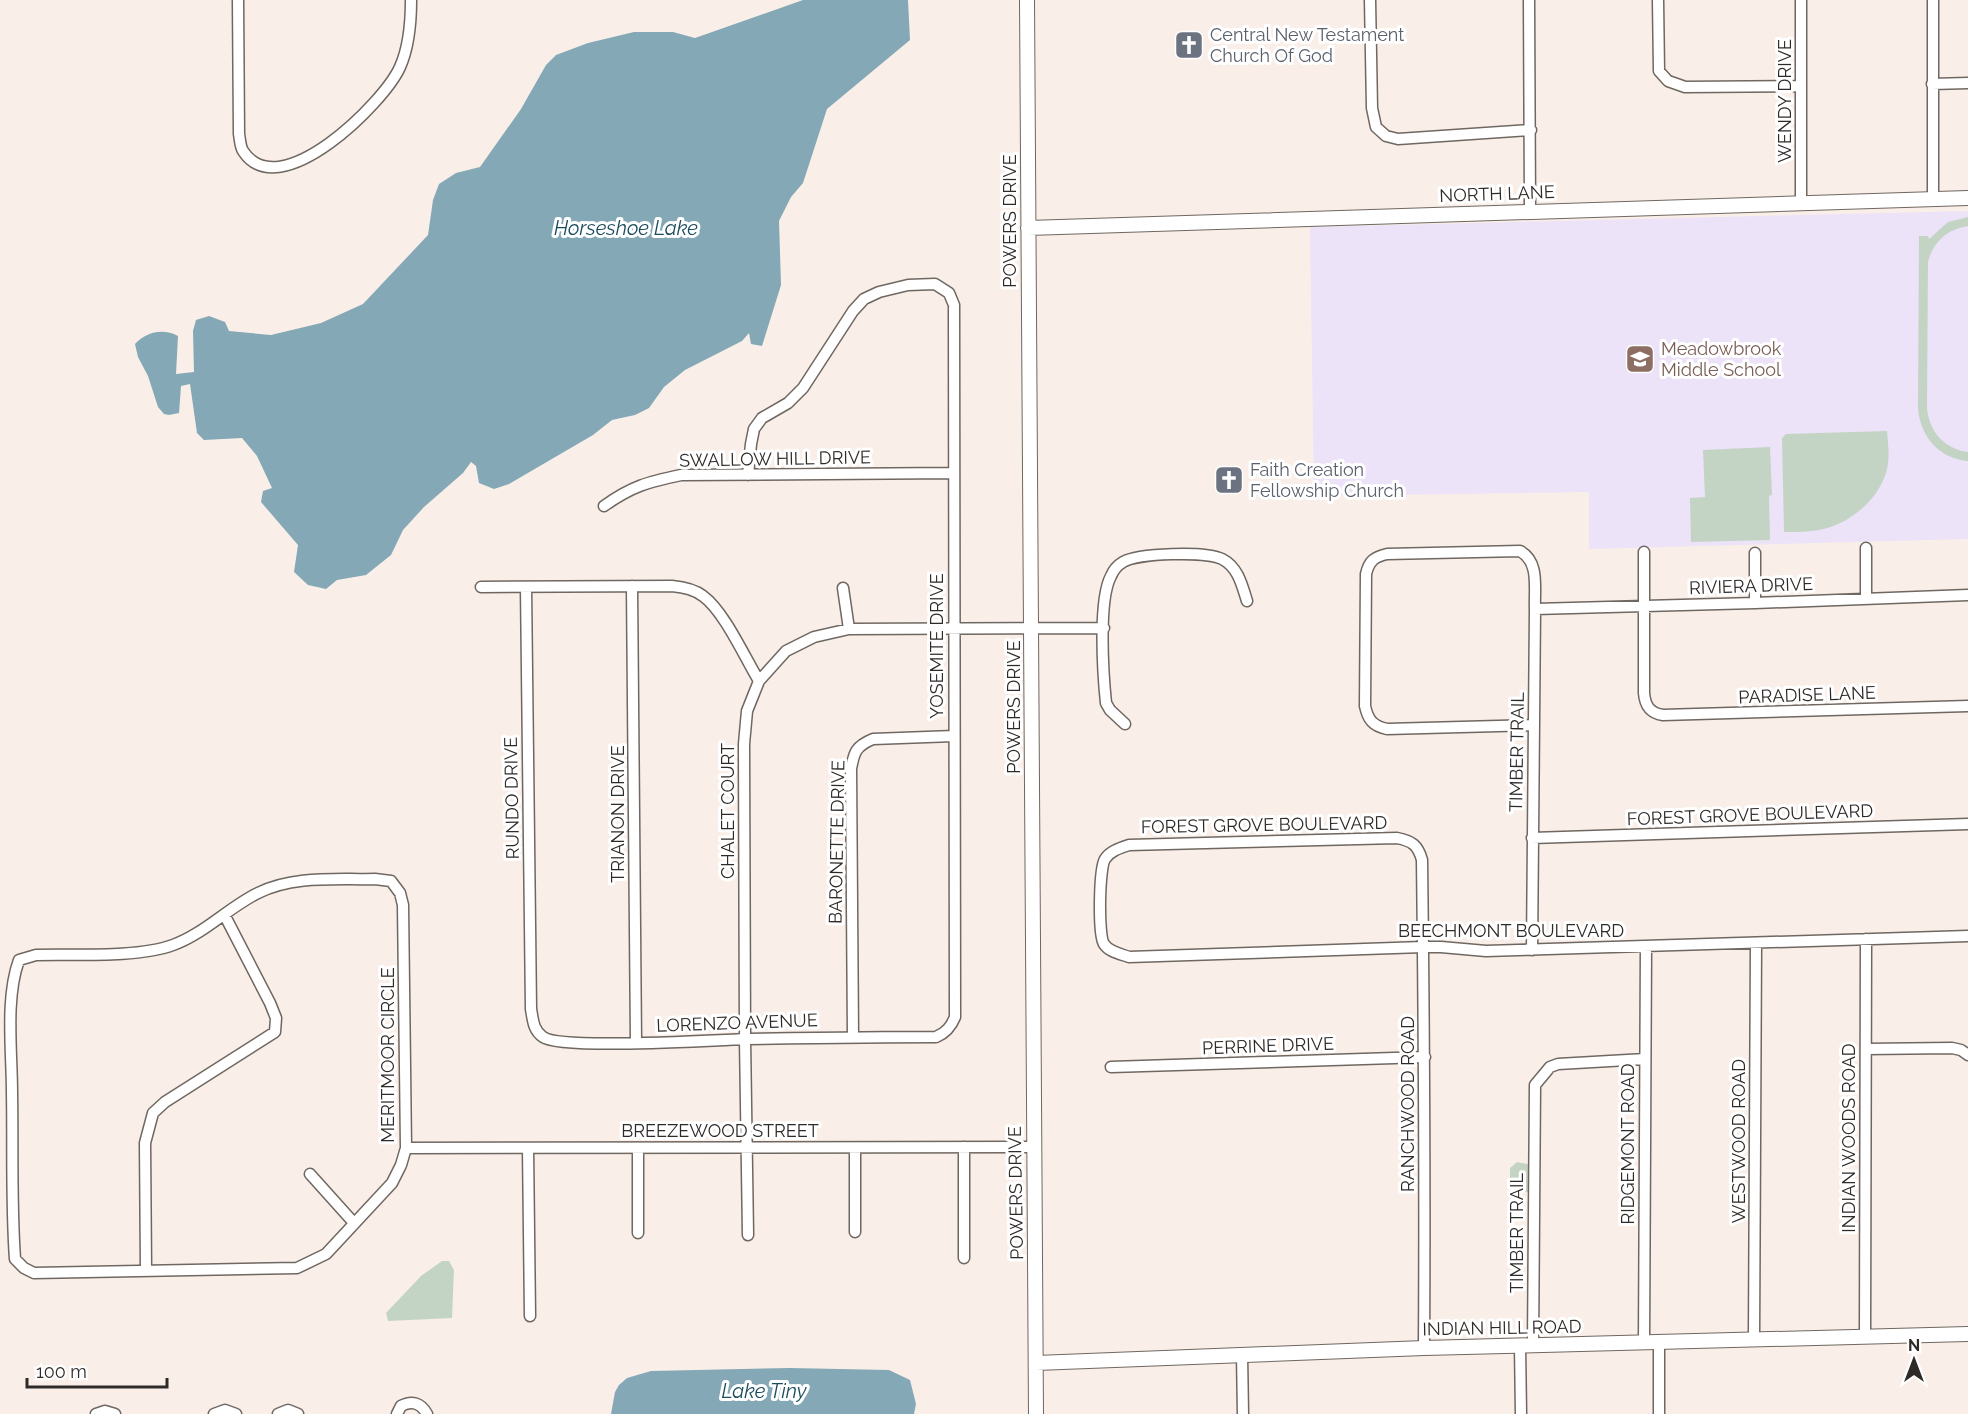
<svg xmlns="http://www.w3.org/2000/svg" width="1968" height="1414" font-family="Raleway,sans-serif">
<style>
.education{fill:#ece3f8}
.green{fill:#c3d4c5}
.water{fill:#84a8b6}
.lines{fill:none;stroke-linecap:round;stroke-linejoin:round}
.street-casing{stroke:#6f6761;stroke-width:13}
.secondary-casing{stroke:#6f6761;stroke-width:16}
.street{stroke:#fff;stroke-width:10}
.secondary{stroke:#fff;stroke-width:14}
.labels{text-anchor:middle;stroke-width:6;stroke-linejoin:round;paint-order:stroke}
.worship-label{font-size:18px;fill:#5b616d;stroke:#fff;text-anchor:start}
.street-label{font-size:18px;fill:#2e2a28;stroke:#fff}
.education-label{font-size:18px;fill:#785e54;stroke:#fff;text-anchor:start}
.water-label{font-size:20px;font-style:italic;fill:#194b5c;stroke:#fff}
</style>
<rect width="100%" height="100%" fill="#f9efe8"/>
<!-- education -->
<path class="education" d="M1968,211V539L1589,549V492L1314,496L1310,227Z"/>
<!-- green -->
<path class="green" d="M1968,217V226C1947,229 1933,242 1928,262L1927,408C1929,431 1944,449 1968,452V461C1939,459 1920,436 1918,408L1919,236H1928L1929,239L1948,222Z
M1887,431C1888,444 1890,457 1887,469C1879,502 1845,528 1812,531C1803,532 1793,532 1784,532L1782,438L1786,434Z
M1770,447L1772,495L1769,496L1770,540L1691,542L1690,498L1705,497L1703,450Z
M1517,1162L1528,1164V1192H1518L1510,1186V1168Z
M442,1261H449L454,1270L452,1318L388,1321L386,1313L421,1276Z"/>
<!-- water -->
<path class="water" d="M803,0H908L910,40L827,109L803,183L791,197L779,221L781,285L762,346L751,344L749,333L742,341L685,370L664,387L649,408L635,415L612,420L593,435L509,484L494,489L479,483L476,466L471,462L463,473L424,507L403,530L391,555L366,575L337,580L326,589L308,585L294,572L298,545L261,502L263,491L272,488L257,456L242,438L204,440L197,433L190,384L181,386L179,413L169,415L164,414L158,407L148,376L138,357L135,344C146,332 163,328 178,336L176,374L194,372L193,331L196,320L209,316L225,322L229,331L271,335L321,323L363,304L428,235L433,200L439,184L456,173L480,167L521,109L546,65L556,55L588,43L634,32H673L695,38Z
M790,1368L889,1370L910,1380L916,1404L914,1414H611L615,1392L619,1385L627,1378L651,1371Z"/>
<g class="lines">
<!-- street casing -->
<g class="street-casing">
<path id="street" d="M238,0L239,134C240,139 240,146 243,151C279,207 384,103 400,67C409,47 411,22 411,0
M1370,0L1372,108L1376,127L1386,136L1398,139L1531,130
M1529,0L1530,210
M1658,0L1659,71L1668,81L1685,87L1801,86
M1801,0V203
M1933,0V199
M1932,84L1968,83
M604,506C632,486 648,482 681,475L953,473
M1644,552V693C1645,706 1650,713 1663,715L1968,706
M632,586L636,1043
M481,587L672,586C683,587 694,589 703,596C724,611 745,658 759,681
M526,587L531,1009C533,1020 533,1030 543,1037C560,1050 717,1040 748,1039C811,1038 874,1037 936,1037C946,1033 951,1027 955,1017L954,305L949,293L935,284L908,285L879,292L864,299L853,311L803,388L788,403L762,418L754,429L751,444L748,475
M843,588L849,629
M1866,598V548
M1755,603V553
M1535,609L1755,603L1968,595
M1125,724L1110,710L1106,703C1103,674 1098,600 1111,576C1113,571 1118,565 1123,562C1138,553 1206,551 1222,559C1238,567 1242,585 1247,601
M1532,838L1968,824
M375,879L391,881L400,893L403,905L406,1148L401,1165L392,1183L326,1254L297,1268L34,1273L24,1268L15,1259C11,1204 13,1148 12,1093C12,1052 5,998 19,960L36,955C75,954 137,958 173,945C204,934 229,907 258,893C294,875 337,880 375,879Z
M1532,950L1535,609C1534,588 1540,562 1520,551L1387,554C1374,557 1369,561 1366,574L1365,706C1368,720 1373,726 1387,729L1534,725
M853,1037L851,769C854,752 856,746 873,739L954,736
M1866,1049L1952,1048L1961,1050L1968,1055
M1111,1067L1425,1057
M964,1147V1258
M406,1148L1033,1147
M528,1148L530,1316
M638,1148V1233
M855,1148V1232
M310,1174L354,1223
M748,1235L745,1039L744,744L747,711L759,681L786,651L814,637L849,629L1104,628
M146,1271L145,1143L153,1113L165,1102L275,1032L276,1018L270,1003L225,916
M1865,1336L1866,939
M1754,1339L1756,943
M1644,1343L1646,946
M1659,1343V1414
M1520,1346L1521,1414
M1533,1346L1535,1085L1550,1067L1558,1064L1645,1059
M1424,1348C1425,1185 1424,1023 1422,860C1418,845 1412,841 1397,838L1129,845C1120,848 1110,851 1105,859C1099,868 1098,936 1104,944C1109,952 1121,954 1129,957L1423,947H1441L1486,951L1968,936
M1242,1354L1243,1414
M96,1414L105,1411L115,1414
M214,1414L225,1410L236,1414
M278,1414L288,1410L298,1414
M397,1414L401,1406C412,1400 421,1403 427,1414"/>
</g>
<!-- secondary casing -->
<g class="secondary-casing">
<path id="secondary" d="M1027,0L1036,1414
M1028,228L1968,198
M1036,1363L1424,1348L1968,1334"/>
</g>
<!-- street -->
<use href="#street" class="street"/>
<!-- secondary -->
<use href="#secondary" class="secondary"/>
</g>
<!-- icons -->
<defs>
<g id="church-square" transform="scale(1.5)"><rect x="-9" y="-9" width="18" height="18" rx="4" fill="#6b7280" stroke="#fff"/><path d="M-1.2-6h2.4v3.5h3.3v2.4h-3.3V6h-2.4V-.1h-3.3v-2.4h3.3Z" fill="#fff"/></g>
<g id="school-square" transform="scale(1.5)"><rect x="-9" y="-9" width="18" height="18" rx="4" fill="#8d6e63" stroke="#fff"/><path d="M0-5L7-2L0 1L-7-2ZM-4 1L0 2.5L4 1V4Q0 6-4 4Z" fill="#fff"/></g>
</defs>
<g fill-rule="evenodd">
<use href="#church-square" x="1189" y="45"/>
<use href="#school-square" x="1640" y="359"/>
<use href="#church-square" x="1229" y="480"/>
</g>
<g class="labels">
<!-- worship labels -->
<g class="worship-label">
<text x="1210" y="41">Central New Testament<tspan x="1210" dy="21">Church Of God</tspan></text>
<text x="1250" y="476">Faith Creation<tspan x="1250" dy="21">Fellowship Church</tspan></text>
</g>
<!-- street labels -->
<g class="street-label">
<text transform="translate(1785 101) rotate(-90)" y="6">WENDY DRIVE</text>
<text transform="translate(1497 194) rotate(-2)" y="6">NORTH LANE</text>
<text transform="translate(1010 221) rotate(-90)" y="6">POWERS DRIVE</text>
<text transform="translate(775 459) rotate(-1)" y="6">SWALLOW HILL DRIVE</text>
<text transform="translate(1751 586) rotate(-2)" y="6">RIVIERA DRIVE</text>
<text transform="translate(937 646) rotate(-90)" y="6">YOSEMITE DRIVE</text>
<text transform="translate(1807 695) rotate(-2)" y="6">PARADISE LANE</text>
<text transform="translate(1014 707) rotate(-90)" y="6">POWERS DRIVE</text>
<text transform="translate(1517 752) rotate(-89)" y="6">TIMBER TRAIL</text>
<text transform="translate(512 798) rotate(-91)" y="6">RUNDO DRIVE</text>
<text transform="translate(728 811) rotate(-90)" y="6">CHALET COURT</text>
<text transform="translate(618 814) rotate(-90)" y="6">TRIANON DRIVE</text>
<text transform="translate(1750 815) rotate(-2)" y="6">FOREST GROVE BOULEVARD</text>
<text transform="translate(1264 825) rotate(-1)" y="6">FOREST GROVE BOULEVARD</text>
<text transform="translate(837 842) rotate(-89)" y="6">BARONETTE DRIVE</text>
<text x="1511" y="937">BEECHMONT BOULEVARD</text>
<text transform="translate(737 1023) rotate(-2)" y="6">LORENZO AVENUE</text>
<text transform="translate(1268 1046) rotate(-2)" y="6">PERRINE DRIVE</text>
<text transform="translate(388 1055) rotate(-90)" y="6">MERITMOOR CIRCLE</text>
<text transform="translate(1408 1104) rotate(-90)" y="6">RANCHWOOD ROAD</text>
<text x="720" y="1137">BREEZEWOOD STREET</text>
<text transform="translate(1849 1138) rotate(-90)" y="6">INDIAN WOODS ROAD</text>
<text transform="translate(1739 1141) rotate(-90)" y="6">WESTWOOD ROAD</text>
<text transform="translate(1628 1144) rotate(-90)" y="6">RIDGEMONT ROAD</text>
<text transform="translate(1016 1193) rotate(-91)" y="6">POWERS DRIVE</text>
<text transform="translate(1517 1233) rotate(-90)" y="6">TIMBER TRAIL</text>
<text transform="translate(1502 1328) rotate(-1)" y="6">INDIAN HILL ROAD</text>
</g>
<!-- education labels -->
<g class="education-label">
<text x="1661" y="355">Meadowbrook<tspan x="1661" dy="21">Middle School</tspan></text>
</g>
<!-- water labels -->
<g class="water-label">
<text x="626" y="235">Horseshoe Lake</text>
<text x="764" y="1398">Lake Tiny</text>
</g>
</g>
<!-- north arrow -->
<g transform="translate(1914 1360)" stroke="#ffffff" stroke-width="4.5" paint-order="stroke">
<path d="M0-4.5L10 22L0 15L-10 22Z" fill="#2e2a28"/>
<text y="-9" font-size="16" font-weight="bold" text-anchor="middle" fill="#2e2a28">N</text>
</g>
<!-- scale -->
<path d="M27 1378v9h140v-9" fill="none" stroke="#2e2a28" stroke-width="3"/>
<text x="36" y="1378" font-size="18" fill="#2e2a28" stroke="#ffffff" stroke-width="4.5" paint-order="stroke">100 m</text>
</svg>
